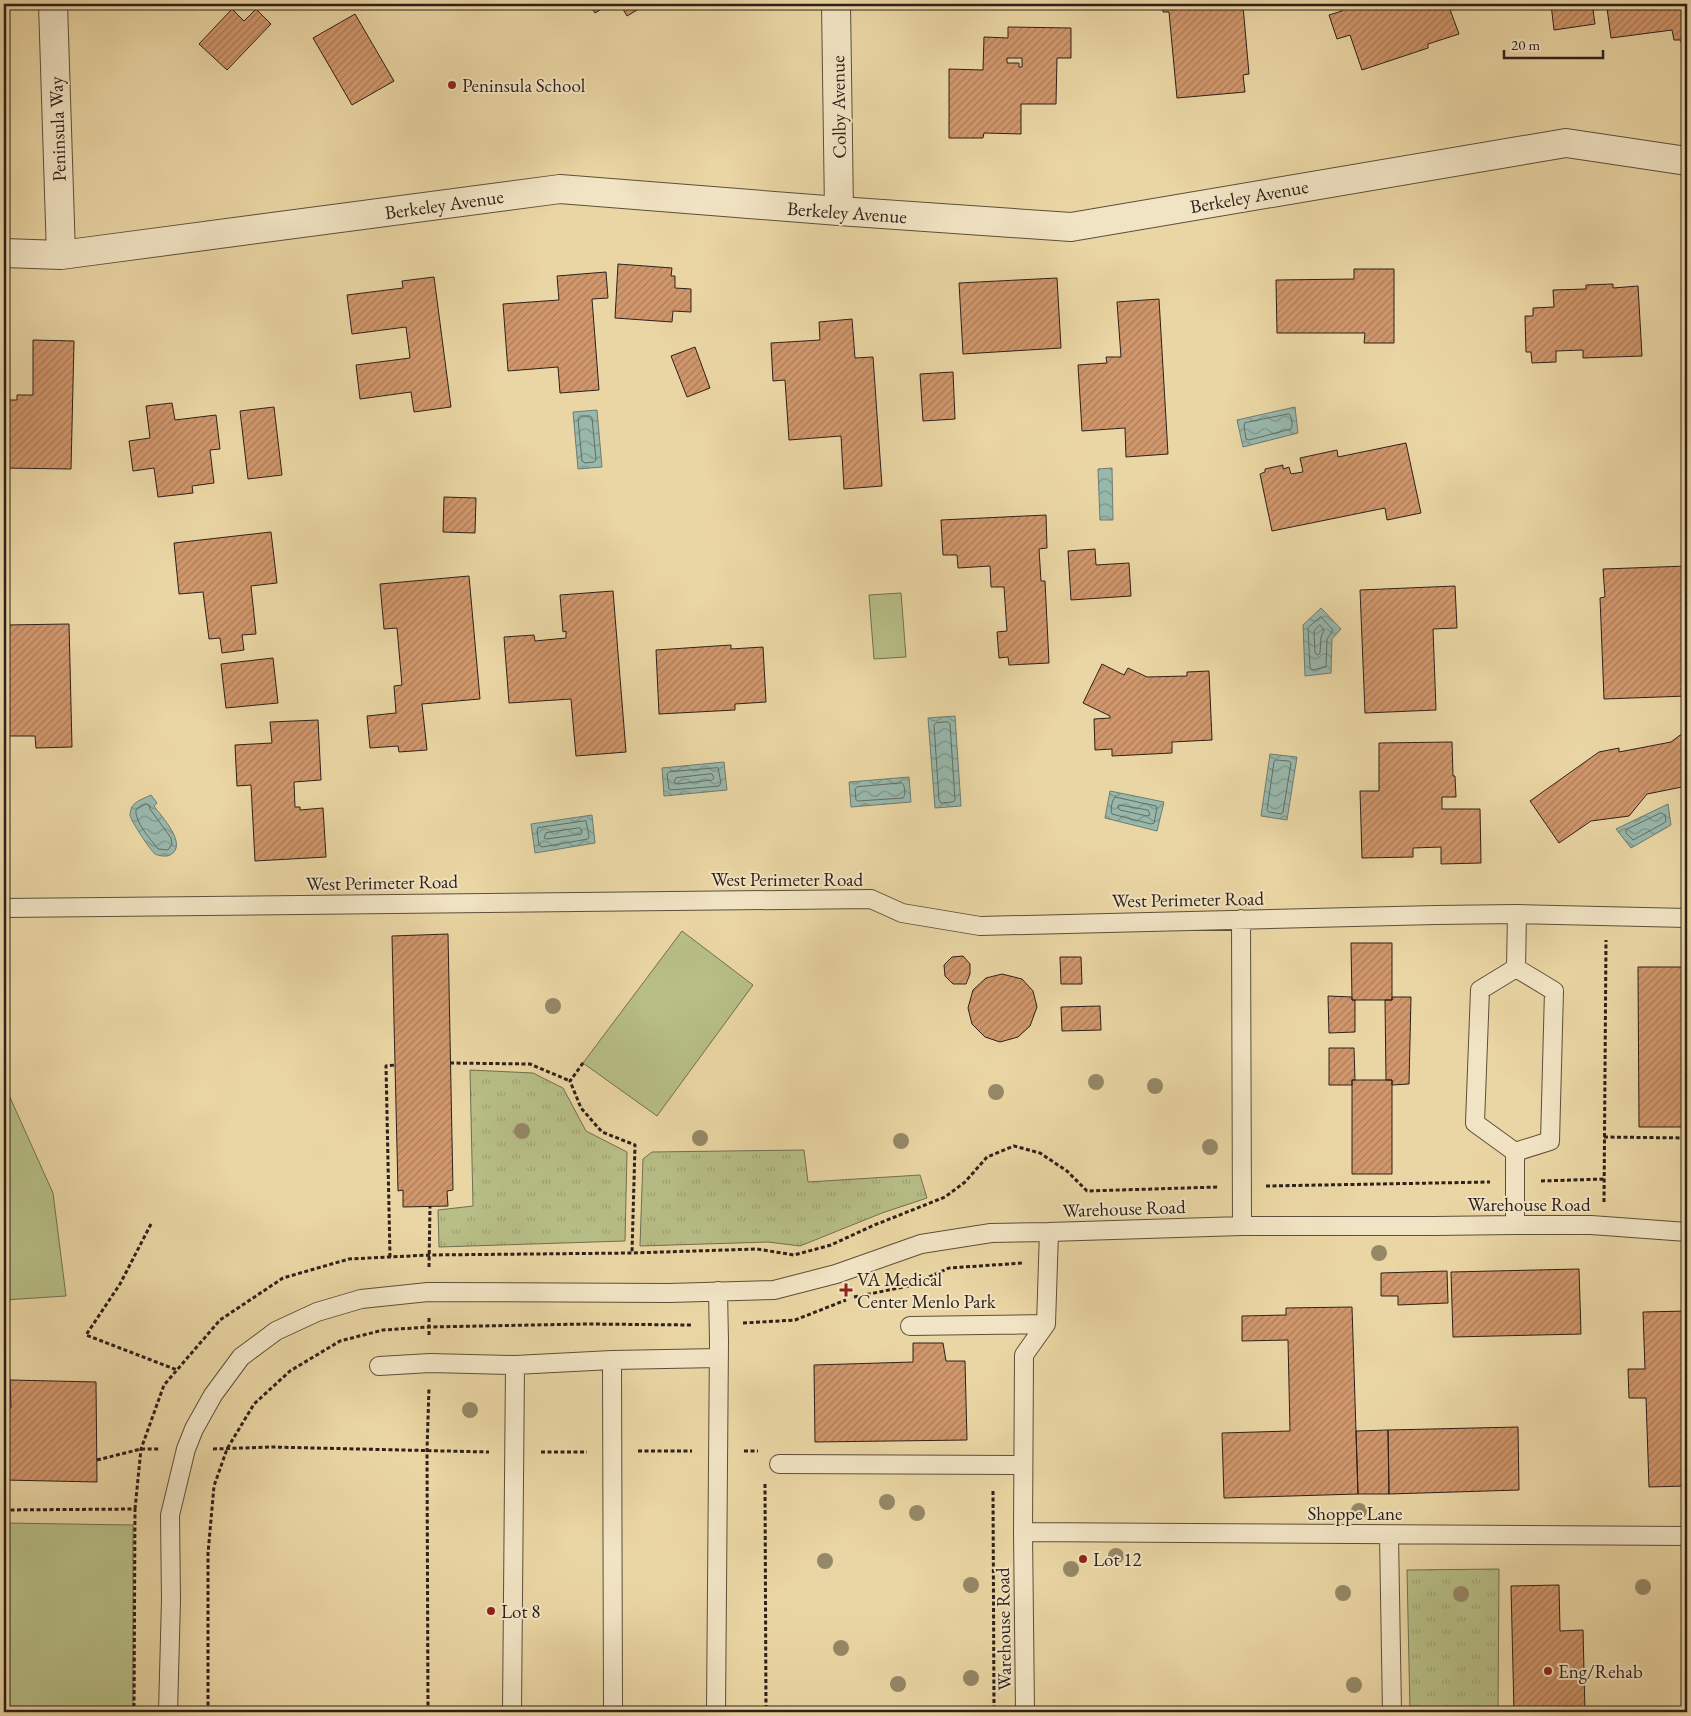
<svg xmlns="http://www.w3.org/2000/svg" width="1691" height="1716" font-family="'EB Garamond',serif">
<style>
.grass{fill:url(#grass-tufts);stroke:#726f50}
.pitch{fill:#b7be86;stroke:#726f50}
.water{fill:url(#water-waves);stroke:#6e7b72}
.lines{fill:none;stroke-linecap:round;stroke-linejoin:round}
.shore{stroke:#636c63;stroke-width:1}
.building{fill:url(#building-hatch);stroke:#2e201a;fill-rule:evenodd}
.service-casing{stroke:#5d4e3c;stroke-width:20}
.minor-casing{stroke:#5d4e3c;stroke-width:30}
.path{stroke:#2e201a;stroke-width:3;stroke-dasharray:4 2.5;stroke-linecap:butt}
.service{stroke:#f1e4c4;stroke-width:18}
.minor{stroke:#f1e4c4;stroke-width:28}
.tree{fill:#958867}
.poi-dot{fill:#8f2418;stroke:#f1e4c4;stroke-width:2}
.labels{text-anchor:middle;stroke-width:4;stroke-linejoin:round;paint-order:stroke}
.poi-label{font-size:19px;fill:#2e201a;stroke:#f1e4c4;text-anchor:start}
.street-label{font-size:19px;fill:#2e201a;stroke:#f1e4c4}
</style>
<defs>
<pattern id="grass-tufts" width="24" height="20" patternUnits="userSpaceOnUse" patternTransform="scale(1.25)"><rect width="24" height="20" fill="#b7be86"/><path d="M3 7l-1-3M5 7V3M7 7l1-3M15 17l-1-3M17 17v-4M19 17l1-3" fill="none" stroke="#9ea373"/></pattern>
<pattern id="water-waves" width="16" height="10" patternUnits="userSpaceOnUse" patternTransform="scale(1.25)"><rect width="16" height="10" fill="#98b8ac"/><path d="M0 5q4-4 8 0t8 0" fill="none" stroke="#7c958b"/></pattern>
<pattern id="building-hatch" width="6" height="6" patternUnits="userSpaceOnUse" patternTransform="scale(1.25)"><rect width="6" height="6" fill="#d1976c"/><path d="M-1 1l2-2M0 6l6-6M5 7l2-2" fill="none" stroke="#aa7b58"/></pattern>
</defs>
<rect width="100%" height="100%" fill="#ead6a4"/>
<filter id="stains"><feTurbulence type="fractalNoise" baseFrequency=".004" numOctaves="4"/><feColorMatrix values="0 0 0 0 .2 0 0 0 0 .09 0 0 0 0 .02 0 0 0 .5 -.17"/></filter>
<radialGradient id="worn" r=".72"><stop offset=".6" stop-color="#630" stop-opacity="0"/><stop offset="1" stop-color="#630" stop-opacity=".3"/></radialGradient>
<!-- grass -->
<path class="grass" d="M470,1070L533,1073L563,1088L586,1131L627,1152L625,1241L439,1247L438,1210L473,1206Z
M804,1150L808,1182L920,1175L927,1198L882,1213L800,1246L768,1242L640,1246L643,1159L652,1152Z
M1499,1569L1498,1712H1410L1407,1570Z"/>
<!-- pitch -->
<path class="pitch" d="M901,593L906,657L874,659L869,595Z
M682,931L753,985L657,1116L583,1063Z
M4,1087L8,1093L53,1193L66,1296L4,1300Z
M4,1523L133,1525V1712H4Z"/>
<!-- water -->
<path class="water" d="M1295,407L1298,433L1243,447L1237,420Z
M597,410L602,467L578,469L573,412Z
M1112,468L1113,520H1100L1098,469Z
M1321,608L1341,629L1332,639L1331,673L1305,676L1303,625Z
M955,716L961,806L935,808L928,718Z
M1270,754L1297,757L1287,820L1261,816Z
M724,762L727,790L664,796L662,768Z
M909,777L911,802L851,807L849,782Z
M1110,791L1164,802L1157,831L1105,818Z
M151,795L157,803L154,806C161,816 189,845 170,855C167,857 159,856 155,854C150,850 131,821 130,815C130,814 131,808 132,807C135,801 145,798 151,795Z
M1668,804L1671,825L1631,848L1616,829Z
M592,815L595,843L535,853L531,824Z"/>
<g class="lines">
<!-- shore -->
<path class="shore" d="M1289,414C1292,416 1293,426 1291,429L1249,440L1246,439L1244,426L1245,423Z
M581,416H590L592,418L596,460L594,462L585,463L582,461L578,419Z
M1321,617L1333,630L1327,639L1326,667L1312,670L1310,667L1308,628Z
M1320,625L1324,630L1321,637L1320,653L1318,655L1315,653L1314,631Z
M948,722L950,724L955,800L953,802L941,803L939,800L934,725L936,723Z
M1276,760L1289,761L1291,763L1283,812L1281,814L1269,812L1267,810L1274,762Z
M718,768L721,783L719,786L671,790L669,789L667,774L669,772Z
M712,774L714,778L712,780L677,784L674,782L676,778Z
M902,783C905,785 906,795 903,798L858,801L856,800L855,789L857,787Z
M1115,797L1156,806L1157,808L1154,823L1151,824L1112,814C1110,810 1112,800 1115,797Z
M146,804L149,805L150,809L171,838L172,844L168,850L158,849C151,840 134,821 136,810Z
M1119,805L1148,810L1150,815L1147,816L1120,810L1118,808Z
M1661,813L1665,815L1666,821L1664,823L1633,840L1626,833V830Z
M586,821L589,836L588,839L542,847L539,845L537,831L538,828Z
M580,828L582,831L581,834L547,839L544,838L546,833Z"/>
</g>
<!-- building -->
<path class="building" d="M589,4H610L595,13Z
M620,4H647L627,16Z
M957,4H1027V9L957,8Z
M1163,4H1251L1243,6L1249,74L1243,75L1245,92L1177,98L1169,12H1163Z
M1350,4H1448L1459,34L1428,44V48L1362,70L1350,35L1337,39L1329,15L1342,11L1341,7Z
M1551,4H1687V72H1685L1681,40H1674L1672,30L1611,38L1607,8L1593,10L1595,24L1554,30Z
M232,9L244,21L256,9L271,24L227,70L199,44Z
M355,14L394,81L352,105L313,38Z
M1008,27L1071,28V58H1057L1056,104H1021V134L984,133L983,138H949V69L983,70L984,37L1008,38ZM1007,58H1022V67H1019V63H1007Z
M618,264L672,268L671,276H675V288L691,289V312L673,311L672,322L615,318Z
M1354,269H1394V343H1364L1365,333H1277L1276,280L1354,279Z
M606,272L608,298L592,299L599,390L560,393L558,367L508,371L503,304L559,300L557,276Z
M434,277L451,407L414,412L411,392L360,399L356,365L410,358L406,327L352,334L347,295L403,288L402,281Z
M1057,278L1061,348L963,354L959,283Z
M1613,284V288L1638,286L1642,356L1583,358V350L1556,351V362L1532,363L1531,352H1526L1525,316H1533V308L1554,307L1553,290L1586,289V285Z
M1159,299L1168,454L1126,457L1125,428L1082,431L1078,365L1107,363L1106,357H1121L1117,302Z
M852,319L855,358L873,357L882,486L844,489L841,436L789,440L785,380L773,381L771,343L820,340L819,322Z
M33,340L74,341L71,469L4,468V400H17V395H33Z
M695,347L710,388L687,397L671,356Z
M953,372L955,419L923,421L920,374Z
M172,403L175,420L216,415L220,449L210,450L214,483L192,486L193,493L158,497L154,468L133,471L129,441L150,438L146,406Z
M274,407L282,475L248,479L240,411Z
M1406,443L1421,513L1387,520L1385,508L1272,531L1260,474L1265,472V469L1283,465V469L1289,467L1291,474L1303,472L1300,458L1337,450L1338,457Z
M444,497L476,498L475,533L443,532Z
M1046,515L1047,548L1039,549L1041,581H1045L1049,663L1009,665L1008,657L999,658L997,632L1007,631L1004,587H991L990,566L958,568L957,555H943L941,520Z
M271,532L277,583L251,586L256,634L242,635L244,650L222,653L220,638L209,639L203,592L179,594L174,543Z
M1095,549L1096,565L1129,563L1131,596L1071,600L1068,551Z
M1687,566V696L1604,699L1600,598L1605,597L1603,569Z
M469,576L480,699L422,704L427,750L399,752L398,746L370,748L367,716L396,713L394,686L402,685L397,628L384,629L380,584Z
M1455,586L1457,628L1433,629L1436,710L1365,713L1360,590Z
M613,591L626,752L576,756L571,699L509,703L504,637L534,635L535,641L566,638V631L563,632L560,595Z
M69,624L72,747L36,748L35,736H4V673H7L6,625Z
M731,645V649L763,647L766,702L735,704V710L659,714L656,650Z
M273,658L278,703L226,708L221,664Z
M1102,664L1124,675L1128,668L1147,677L1187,676V672L1209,671L1212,740L1172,742V753L1112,756V749L1095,750L1094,719L1110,718V716L1083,703Z
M318,720L321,780L294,782L295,807H300V810L323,808L326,857L255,861L251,785L237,786L235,745L272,743L270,722Z
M1687,730V786L1647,794L1629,816L1591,821L1559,843L1530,801L1599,752L1619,748V752L1671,742Z
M1452,742L1453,776H1455L1456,797H1442V809H1480L1481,863L1441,864V847L1413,848V857L1362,858L1360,791H1379V743Z
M448,934L453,1190L447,1191L448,1206L403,1207V1190L398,1191L392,936Z
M1351,943H1392V1000H1352Z
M963,956L970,964V974L966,984H953L945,976L944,965L952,957Z
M1060,957H1081L1082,984H1061Z
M1638,967H1687V1127H1639Z
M1002,974L1022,979L1033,991L1037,1007L1030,1026L1018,1037L1000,1042L985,1037L972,1024L968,1008L973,990L986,978Z
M1328,996L1352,997V1000H1355V1032L1329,1033Z
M1392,997H1411L1409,1084L1392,1085V1080H1386L1385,1000H1392Z
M1100,1006L1101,1030L1062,1031L1061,1007Z
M1329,1048H1354L1355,1080H1352V1085H1329Z
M1352,1080H1392V1174H1352Z
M1579,1269L1581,1334L1453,1337L1451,1272Z
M1447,1271L1448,1303L1398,1305V1296H1381V1273Z
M1352,1307L1358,1494L1224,1498L1222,1433L1290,1431L1288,1340L1242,1341V1316L1286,1315V1308Z
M1687,1311V1486L1649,1487L1646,1398H1629L1628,1369H1645L1643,1312Z
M913,1343H943L946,1361H965L967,1440L815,1442L814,1365L913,1362Z
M10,1380L96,1382L97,1482L4,1480V1408H11Z
M1518,1427L1519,1490L1389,1494L1388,1430Z
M1388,1430L1389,1494H1358L1356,1431Z
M1559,1585L1560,1631L1583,1630L1585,1712H1514L1511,1586Z"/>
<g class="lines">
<!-- service casing -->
<g class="service-casing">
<path id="service" d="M4,908L871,899L902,913L980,926L1436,915L1517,914L1687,918
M1241,919L1242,1226
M1516,968L1554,991L1550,1141L1515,1152L1475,1123L1480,990Z
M1516,968L1517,914
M1515,1225V1152
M910,1326L1046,1324
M612,1360L613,1712
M379,1366L430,1363L515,1365L612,1360L719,1358
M779,1464L1023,1465
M1023,1532L1687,1536
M1389,1535L1392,1712
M168,1712L171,1600L170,1515L186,1449L194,1429L213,1395L241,1357L276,1331L317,1312L361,1299L428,1292L669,1293L774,1290L836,1274L921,1244L991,1233L1049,1232
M512,1712L515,1365
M716,1712L719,1341L718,1291
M1025,1712L1023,1532L1024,1355L1046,1324L1049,1232L1242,1226H1434L1515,1225H1591L1687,1232"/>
</g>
<!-- minor casing -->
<g class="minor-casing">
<path id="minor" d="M53,4L61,255
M836,4L839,211
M4,253L61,255L560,189L839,211L1071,227L1566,143L1687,161"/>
</g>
<!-- path -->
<path class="path" d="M450,1063L530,1064L570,1081
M583,1063L570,1081L581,1108L602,1132L635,1145L632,1253
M1604,1137L1687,1138
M1541,1181L1604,1179
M1266,1186L1490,1182
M1604,1202L1606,940
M151,1224L120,1284L86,1335L177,1370
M390,1257L386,1066L395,1065
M429,1267L430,1206
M854,1297L909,1286L949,1268L1023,1263
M429,1318V1337
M743,1323L795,1320L846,1300
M213,1449L272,1447L489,1452
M638,1451H692
M744,1451H758
M541,1452H587
M97,1460L141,1449H159
M765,1484L766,1712
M993,1491L994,1712
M135,1509L141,1449L164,1385L220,1320L283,1278L349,1259L429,1255L632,1253L757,1249L794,1255L831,1245L872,1226L945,1197L965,1182L987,1157L1014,1146L1040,1153L1067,1171L1087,1191L1218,1187
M4,1510L135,1509L134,1712
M208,1712V1553L214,1486L227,1449L254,1404L290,1371L340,1341L383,1330L429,1327L587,1324L693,1325
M428,1712L427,1450L429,1388"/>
<!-- service -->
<use href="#service" class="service"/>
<!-- minor -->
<use href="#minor" class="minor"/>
</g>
<!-- trees -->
<g class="tree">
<circle cx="553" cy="1006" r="8"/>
<circle cx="1096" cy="1082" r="8"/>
<circle cx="1155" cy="1086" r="8"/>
<circle cx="996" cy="1092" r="8"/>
<circle cx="522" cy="1131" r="8"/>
<circle cx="700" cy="1138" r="8"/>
<circle cx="901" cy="1141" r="8"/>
<circle cx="1210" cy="1147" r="8"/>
<circle cx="1379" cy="1253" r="8"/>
<circle cx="470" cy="1410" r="8"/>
<circle cx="887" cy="1502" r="8"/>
<circle cx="1359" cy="1511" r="8"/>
<circle cx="917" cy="1513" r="8"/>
<circle cx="1116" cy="1556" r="8"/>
<circle cx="825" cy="1561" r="8"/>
<circle cx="1071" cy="1569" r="8"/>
<circle cx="971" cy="1585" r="8"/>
<circle cx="1643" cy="1587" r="8"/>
<circle cx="1343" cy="1593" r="8"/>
<circle cx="1461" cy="1594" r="8"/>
<circle cx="841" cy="1648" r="8"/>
<circle cx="971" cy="1678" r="8"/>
<circle cx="898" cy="1684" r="8"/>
<circle cx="1354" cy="1685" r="8"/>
</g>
<!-- markers -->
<g class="poi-dot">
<circle cx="452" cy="85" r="5"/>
<path d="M843.5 1282.5h5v5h5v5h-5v5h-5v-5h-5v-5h5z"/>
<circle cx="1083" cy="1559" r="5"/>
<circle cx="491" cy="1611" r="5"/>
<circle cx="1548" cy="1671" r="5"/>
</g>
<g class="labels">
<!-- poi labels -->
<g class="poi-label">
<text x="462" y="92">Peninsula School</text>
<text x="857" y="1286">VA Medical<tspan x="857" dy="22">Center Menlo Park</tspan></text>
<text x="1093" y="1566">Lot 12</text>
<text x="501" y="1618">Lot 8</text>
<text x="1558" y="1678">Eng/Rehab</text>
</g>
<!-- street labels -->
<g class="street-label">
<text transform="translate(838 107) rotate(-91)" y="7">Colby Avenue</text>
<text transform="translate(57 129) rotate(-92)" y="7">Peninsula Way</text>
<text transform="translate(1249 196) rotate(-10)" y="7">Berkeley Avenue</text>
<text transform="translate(444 204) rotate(-8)" y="7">Berkeley Avenue</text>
<text transform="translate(847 212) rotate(4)" y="7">Berkeley Avenue</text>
<text x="787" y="886">West Perimeter Road</text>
<text transform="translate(382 882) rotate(-1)" y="7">West Perimeter Road</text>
<text transform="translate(1188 899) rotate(-1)" y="7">West Perimeter Road</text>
<text x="1529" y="1211">Warehouse Road</text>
<text transform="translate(1124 1208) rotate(-2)" y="7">Warehouse Road</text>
<text x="1355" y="1520">Shoppe Lane</text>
<text transform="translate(1003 1629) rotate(-91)" y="7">Warehouse Road</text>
</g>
</g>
<!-- margin -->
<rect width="1691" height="1716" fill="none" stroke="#ead6a4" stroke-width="20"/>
<rect x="5" y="5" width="1681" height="1706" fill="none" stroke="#2e201a" stroke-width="2.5"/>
<rect x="10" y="10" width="1671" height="1696" fill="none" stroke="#2e201a"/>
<!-- scale -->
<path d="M1504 50v8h99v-8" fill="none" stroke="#2e201a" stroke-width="2.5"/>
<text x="1511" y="50" font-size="15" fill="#2e201a" stroke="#f1e4c4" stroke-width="4" paint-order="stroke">20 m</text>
<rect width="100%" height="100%" filter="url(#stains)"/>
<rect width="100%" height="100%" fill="url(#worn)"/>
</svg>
